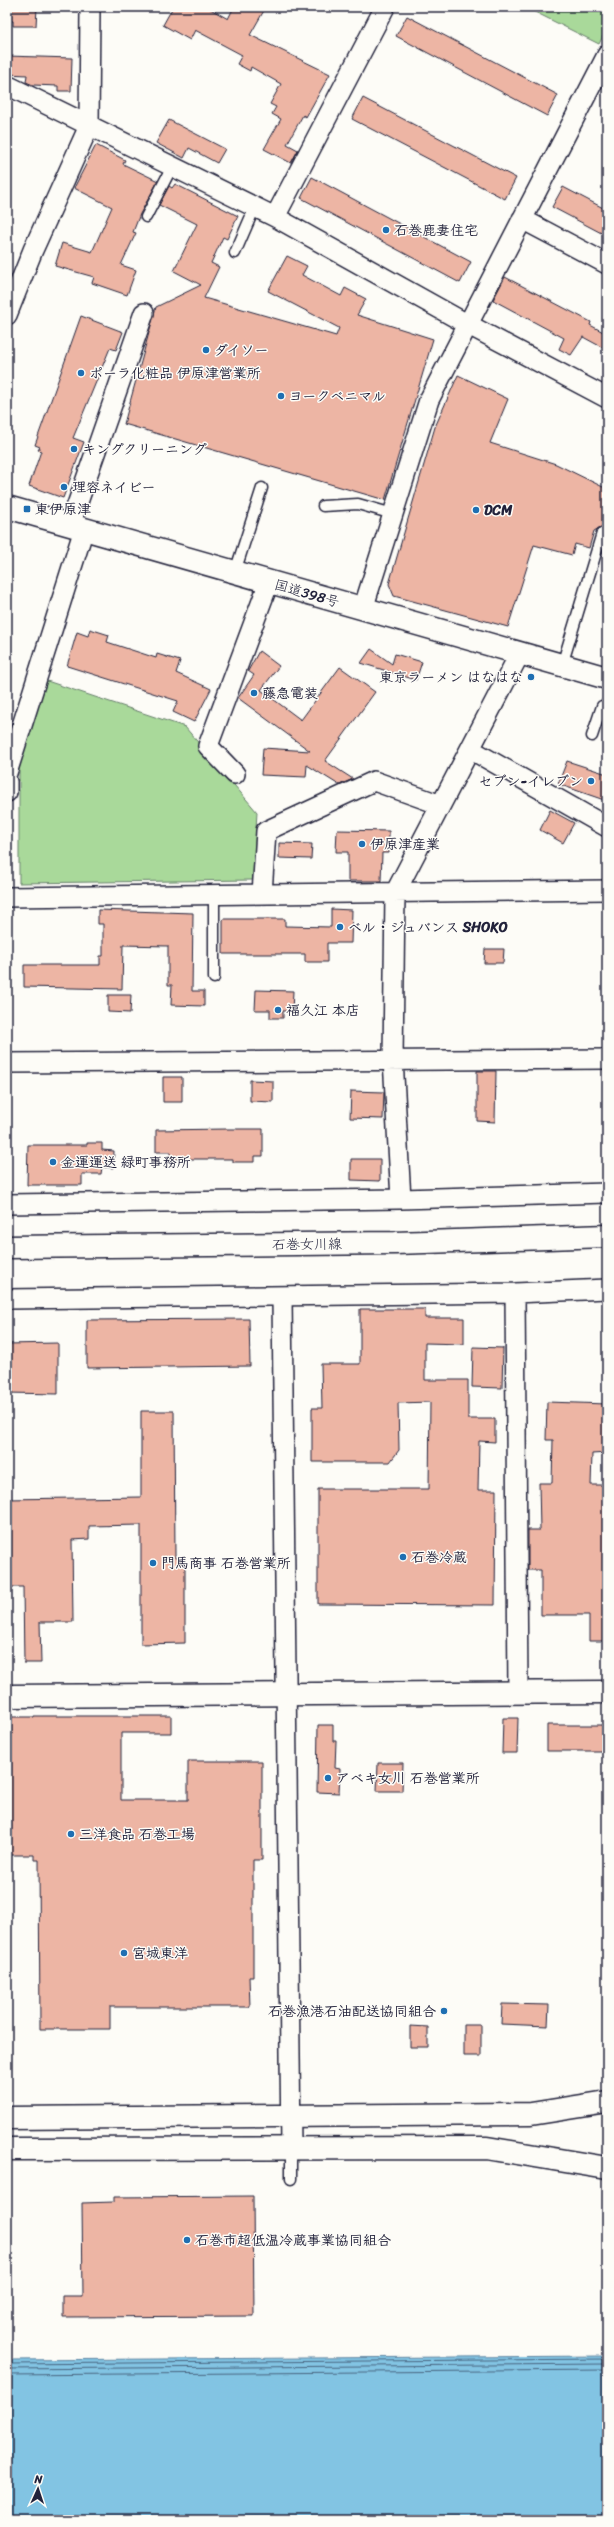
<svg xmlns="http://www.w3.org/2000/svg" width="614" height="2527" font-family="Sriracha,'Klee One',sans-serif">
<style>
.green{fill:#a9d99a;stroke:#667e6a}
.water{fill:#82c4e3;stroke:#5c83a0}
.lines{fill:none;stroke-linecap:round;stroke-linejoin:round}
.shore{stroke:#48637e;stroke-width:1}
.building{fill:#edb5a4;stroke:#22223b}
.lane-casing{stroke:#22223b;stroke-width:13}
.street-casing{stroke:#22223b;stroke-width:22}
.secondary-casing{stroke:#22223b;stroke-width:25}
.highway-casing{stroke:#22223b;stroke-width:25}
.lane{stroke:#fdfcf7;stroke-width:10}
.street{stroke:#fdfcf7;stroke-width:19}
.secondary{stroke:#fdfcf7;stroke-width:22}
.highway{stroke:#fdfcf7;stroke-width:22}
.poi-dot{fill:#1f6fb2;stroke:#fdfcf7;stroke-width:1.5}
.labels{text-anchor:middle;stroke-width:3;stroke-linejoin:round;paint-order:stroke}
.poi-label{font-size:14px;font-weight:bold;fill:#22223b;stroke:#fdfcf7;text-anchor:start}
.street-label{font-size:14px;fill:#22223b;stroke:#fdfcf7}
</style>
<rect width="100%" height="100%" fill="#fdfcf7"/>
<filter id="ink" filterUnits="userSpaceOnUse"><feTurbulence type="fractalNoise" baseFrequency=".025" numOctaves="2"/><feDisplacementMap in="SourceGraphic" scale="8" xChannelSelector="R" yChannelSelector="G"/><feConvolveMatrix kernelMatrix="1 2 1 2 8 2 1 2 1" color-interpolation-filters="sRGB"/></filter>
<g filter="url(#ink)">
<!-- green -->
<path class="green" d="M525,7H607V28L599,44Z
M47,681L185,727L257,812L253,880L19,883V755Z"/>
<!-- water -->
<path class="water" d="M607,2356V2520H7V2360Z"/>
<g class="lines">
<!-- shore -->
<path class="shore" d="M7,2364L607,2359
M7,2369L607,2364
M7,2375L607,2370"/>
</g>
<!-- building -->
<path class="building" d="M7,7H37L36,26H13V21H7Z
M173,7H207L228,19L234,7H266L250,35L330,74L306,117L303,115L287,144L298,150L291,163L264,149L281,119L272,114L276,107L270,104L281,84L251,67L250,71L237,64L242,55L195,30L190,40L163,25Z
M407,16L558,95L547,116L396,36Z
M7,56L72,58L71,91H58V86L33,85L26,82L27,75L7,74Z
M363,98L516,178L505,199L352,119Z
M169,120L225,149L217,163L189,148L184,158L156,143Z
M96,145L125,160L123,164L158,181L140,214L133,232L136,233L121,265L136,270L127,295L92,283L94,277L55,266L62,243L92,252L112,207L74,188Z
M312,177L471,262L460,283L301,198Z
M175,184L238,216L227,239L223,237L211,263L219,267L204,298L336,336L339,328L268,291L287,256L307,266L302,275L341,296L345,288L366,299L357,315L433,339L385,500L124,424L156,307L201,285L174,271L197,224L159,205L169,186L172,188Z
M563,187L607,210V236L552,207Z
M505,277L591,322L590,325L607,334V350L583,337L571,355L559,349L564,338L493,300Z
M81,316L123,332L116,350L110,348L73,438L84,442L63,498L29,486L41,451L38,450L40,447L35,445Z
M458,375L508,399L490,443L556,464L607,489V529L601,527L594,531L589,548L575,544L572,555L534,545L508,627L394,596L389,584L435,427Z
M90,629L109,635L107,642L156,658L157,654L180,661L176,673L211,689L194,722L173,712L178,701L67,666L77,632L88,636Z
M371,649L392,664L395,654L422,662L416,680L361,663Z
M259,651L279,666L261,690L301,720L340,667L375,692L325,761L353,779L339,785L307,765L306,777L261,775L263,748L310,751L238,698L254,675L248,671Z
M567,761L607,774V801L558,784Z
M550,810L574,823L563,843L540,830Z
M337,830L389,831V853H382L381,881H348V852H336Z
M279,843L312,844L311,859L279,858Z
M331,909L352,910L351,943H327V962H305V954H223V919H285V926L331,927Z
M98,910L193,913L192,991H204V1006L171,1005L172,985H168V946L123,945L122,989L24,987V965H100V956H103V924H98Z
M485,949H504L503,963H484Z
M256,990L293,991L292,1011H283V1018H270V1010H255Z
M108,995H131L130,1013L108,1012Z
M477,1071H496L495,1122L477,1121Z
M163,1077H182V1102H163Z
M250,1080L273,1081V1102L250,1101Z
M351,1091L384,1092L383,1119L350,1118Z
M227,1129H263V1156H254V1162H233V1159H170V1152H156V1130Z
M87,1143H102V1150L114,1151L113,1168L102,1167L101,1174H82V1185H27L28,1145H87Z
M351,1159H380V1181L351,1180Z
M360,1309H425V1318H464V1344L425,1343V1380H468V1419H495V1442L479,1441L478,1490H496L495,1605L318,1604V1489H429L430,1402L398,1403L399,1450L390,1462H312V1408H322L321,1364H360Z
M249,1319L250,1366L87,1368V1320Z
M58,1343V1394L7,1393V1344Z
M473,1347L503,1348L502,1388L472,1387Z
M547,1402L607,1404V1453L592,1454L591,1485H607V1641H589V1615H541V1570H528V1530H540L539,1483H552L553,1440H546Z
M141,1411H174L175,1558H185V1643L141,1644V1525L89,1526V1539L72,1540L73,1622H40L41,1663H24L23,1587H7V1499L141,1497Z
M34,1716H171V1733H121V1800H188V1761H262V1860H253V1977H249L250,2007H110V2029H40L39,1860H34V1855H7V1717H34Z
M503,1718H518L517,1753H502Z
M318,1725H333V1741H336L335,1768L340,1769L339,1793L317,1792Z
M547,1725H607V1751H547Z
M378,1763H403L402,1791H377Z
M502,2004L549,2005L548,2026L501,2024Z
M464,2025H481V2056H464Z
M410,2026L428,2027V2047H410Z
M253,2196L254,2316L63,2317V2296H83L82,2203L114,2202V2197Z"/>
<g class="lines">
<!-- lane casing -->
<g class="lane-casing">
<path id="lane" d="M146,217L172,167
M235,253L255,207
M323,506L358,504L393,514
M235,572L262,488
M562,665L602,533
M592,736L602,706
M214,895V978
M291,2149V2179"/>
</g>
<!-- street casing -->
<g class="street-casing">
<path id="street" d="M7,85L275,217L467,324L607,398
M275,217L385,7
M522,219L607,264
M7,315L33,250L89,126L90,7
M70,525L144,313
M363,609L429,400L607,55
M470,749L607,827
M7,773L84,529
M235,774L208,746L269,582
M7,781V792
M262,894L266,831L374,781L441,805
M7,897L607,890
M7,1063L607,1059
M401,1199L393,1059L395,893L520,653
M7,1204L401,1199L607,1193
M515,1293L518,1692
M282,1296L291,2149
M7,1299L515,1293L607,1289"/>
</g>
<!-- secondary casing -->
<g class="secondary-casing">
<path id="secondary" d="M7,1247L395,1243L607,1236
M7,1696L607,1692
M7,2118L531,2114L607,2102
M7,2149L487,2148L607,2168"/>
</g>
<!-- highway casing -->
<g class="highway-casing">
<path id="highway" d="M7,507L607,678"/>
</g>
<!-- lane -->
<use href="#lane" class="lane"/>
<!-- street -->
<use href="#street" class="street"/>
<!-- secondary -->
<use href="#secondary" class="secondary"/>
<!-- highway -->
<use href="#highway" class="highway"/>
</g>
</g>
<!-- markers -->
<g class="poi-dot">
<circle cx="386" cy="230" r="4"/>
<circle cx="206" cy="350" r="4"/>
<circle cx="81" cy="373" r="4"/>
<circle cx="281" cy="396" r="4"/>
<circle cx="74" cy="449" r="4"/>
<circle cx="64" cy="487" r="4"/>
<rect x="23" y="505" width="8" height="8" rx="2"/>
<circle cx="476" cy="510" r="4"/>
<circle cx="531" cy="677" r="4"/>
<circle cx="254" cy="693" r="4"/>
<circle cx="591" cy="781" r="4"/>
<circle cx="362" cy="844" r="4"/>
<circle cx="340" cy="927" r="4"/>
<circle cx="278" cy="1010" r="4"/>
<circle cx="53" cy="1162" r="4"/>
<circle cx="403" cy="1557" r="4"/>
<circle cx="153" cy="1563" r="4"/>
<circle cx="328" cy="1778" r="4"/>
<circle cx="71" cy="1834" r="4"/>
<circle cx="124" cy="1953" r="4"/>
<circle cx="444" cy="2011" r="4"/>
<circle cx="187" cy="2240" r="4"/>
</g>
<g class="labels">
<!-- poi labels -->
<g class="poi-label">
<text x="394" y="235">石巻鹿妻住宅</text>
<text x="214" y="355">ダイソー</text>
<text x="89" y="378">ポーラ化粧品 伊原津営業所</text>
<text x="289" y="401">ヨークベニマル</text>
<text x="82" y="454">キングクリーニング</text>
<text x="72" y="492">理容ネイビー</text>
<text x="35" y="514">東伊原津</text>
<text x="484" y="515">DCM</text>
<text x="523" y="682" text-anchor="end">東京ラーメン はなはな</text>
<text x="262" y="698">藤急電装</text>
<text x="583" y="786" text-anchor="end">セブン-イレブン</text>
<text x="370" y="849">伊原津産業</text>
<text x="348" y="932">ベル・ジュバンス SHOKO</text>
<text x="286" y="1015">福久江 本店</text>
<text x="61" y="1167">金運運送 緑町事務所</text>
<text x="411" y="1562">石巻冷蔵</text>
<text x="161" y="1568">門馬商事 石巻営業所</text>
<text x="336" y="1783">アベキ女川 石巻営業所</text>
<text x="79" y="1839">三洋食品 石巻工場</text>
<text x="132" y="1958">宮城東洋</text>
<text x="436" y="2016" text-anchor="end">石巻漁港石油配送協同組合</text>
<text x="195" y="2245">石巻市超低温冷蔵事業協同組合</text>
</g>
<!-- street labels -->
<g class="street-label">
<text transform="translate(307 593) rotate(16)" y="5">国道398号</text>
<text transform="translate(307 1244) rotate(-1)" y="5">石巻女川線</text>
</g>
</g>
<!-- margin -->
<rect width="614" height="2527" fill="none" stroke="#fdfcf7" stroke-width="24"/>
<rect x="12" y="12" width="590" height="2503" fill="none" stroke="#22223b" stroke-width="1.5" filter="url(#ink)"/>
<!-- north arrow -->
<g transform="translate(38 2489) rotate(3)" stroke="#fdfcf7" stroke-width="3" paint-order="stroke">
<path d="M0-3L7 15L0 10L-7 15Z" fill="#22223b"/>
<text y="-6" font-size="11" font-weight="bold" text-anchor="middle" fill="#22223b">N</text>
</g>
</svg>
